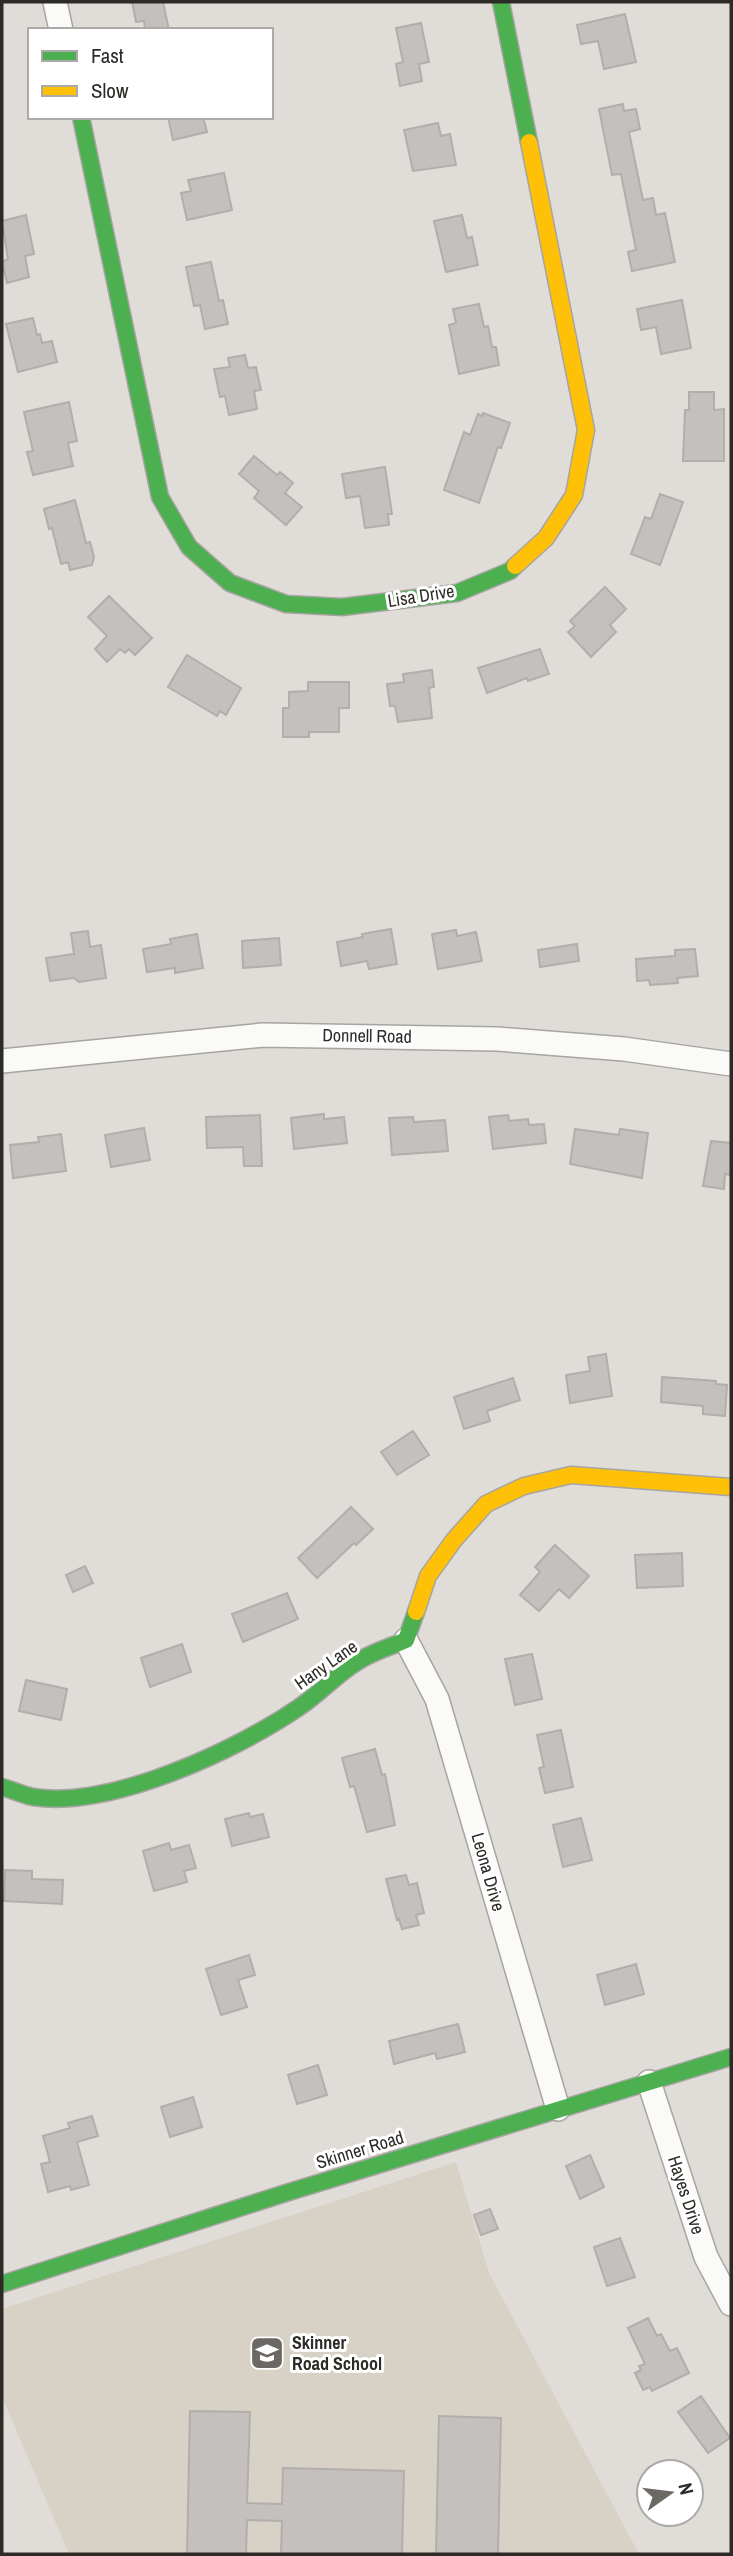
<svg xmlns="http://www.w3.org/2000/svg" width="733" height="2556" font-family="'Archivo Narrow',sans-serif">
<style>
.built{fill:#d7d1c6}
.building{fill:#c3c0bd;stroke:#b1aeab;stroke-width:2}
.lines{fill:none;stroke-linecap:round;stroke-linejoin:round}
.street-casing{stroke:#a7a4a1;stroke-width:26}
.fast-casing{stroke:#a7a4a1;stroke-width:19}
.slow-casing{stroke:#a7a4a1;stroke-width:19}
.street{stroke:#fafaf9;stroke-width:23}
.fast{stroke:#4caf50;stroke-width:16}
.slow{stroke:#ffc107;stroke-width:16}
.labels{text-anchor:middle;stroke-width:6;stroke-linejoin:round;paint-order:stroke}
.street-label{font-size:18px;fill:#2d2b27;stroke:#fff}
.poi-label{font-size:18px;font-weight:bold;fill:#2d2b27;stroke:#fff;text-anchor:start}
</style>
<rect width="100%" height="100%" fill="#e0ddd8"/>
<!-- built -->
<path class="built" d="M456,2162L489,2273L639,2554H69L2,2397V2309Z"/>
<!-- building -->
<path class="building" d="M132,2H163L169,30H145L144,21L136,22Z
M625,14L636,62L604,69L598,41L581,44L577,25Z
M421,23L429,62L419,64L422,81L400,86L396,64L403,62L396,28Z
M623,104L624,111L636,109L640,129L629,132L643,200L653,198L656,215L665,213L675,262L632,271L628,252L636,250L621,174L612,175L599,109Z
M168,117H203L207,132L173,140Z
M438,123L441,136L450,134L456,165L413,171L404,130Z
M224,173L232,210L187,220L181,193L191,191L188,180Z
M26,215L34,254L25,256L29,277L7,283L2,262L8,259L2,221Z
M462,215L467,238L472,237L478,265L446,272L434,221Z
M211,262L219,301L223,300L228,324L205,329L200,305L194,306L186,267Z
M682,300L691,348L661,354L656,327L641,330L637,309Z
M479,304L484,327L488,326L492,347H496L499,365L459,374L449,325L456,323L453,309Z
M33,318L37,335L40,334L42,343L52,341L57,362L18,372L6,324Z
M245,355L248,368L256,367L261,390L254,391L257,409L229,415L225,396L220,397L214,369L230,367L228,358Z
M689,392H714V410L724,409V461H683L685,410H689Z
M69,402L77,441L68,443L73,466L33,475L27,452L33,451L24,412Z
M483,413L510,423L501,448L498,447L479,503L444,490L464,432L470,435L478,414L482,416Z
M254,456L277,475L280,472L293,483L285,493L302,507L286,525L254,498L259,491L239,474Z
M385,467L392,514H388L389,525L365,528L360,496L346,498L342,474Z
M660,494L683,502L660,565L631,554L645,517L651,519Z
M75,500L86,543L90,542L94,557L92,565L70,570L68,562L61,564L52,528L49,529L44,509Z
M605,587L626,609L610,625L616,632L591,657L568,632L575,626L570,621Z
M109,596L152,638L135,655L129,649L125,653L120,649L107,662L95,649L107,636L88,617Z
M540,649L549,674L528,681L527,678L487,693L478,668Z
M187,655L241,688L226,715L220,711L217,716L168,687Z
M432,670L434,687L429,688L432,718L398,722L395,706H390L387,684L404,682L403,674Z
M308,682H349V708H339V732H309V737H283V708H289V692L308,691Z
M391,929L397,964L369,969L367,961L341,966L337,942L363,937L362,934Z
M456,930L457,936L476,932L482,961L438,969L432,934Z
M88,931L90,947L101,945L106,978L79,982L74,978L50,981L46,958L74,954L71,933Z
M197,934L203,968L175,973V968L147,972L143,949L171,944L170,939Z
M279,938L281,965L243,968L242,941Z
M577,944L579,961L540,967L538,950Z
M695,949L698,976L677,978L678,983L650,985L649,980L637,981L636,959L675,956V950Z
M324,1114V1119L344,1117L347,1143L294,1149L291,1118Z
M260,1115L262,1166H244L243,1147L207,1148L206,1117Z
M508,1115L509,1121L528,1119L529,1125L544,1124L546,1143L493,1149L489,1117Z
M413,1117L414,1122L445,1120L448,1151L392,1155L389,1118Z
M144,1128L150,1160L111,1167L105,1135Z
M575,1129L619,1135L620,1129L648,1133L642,1178L570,1164Z
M61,1134L66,1171L13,1178L10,1145L39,1142L38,1137Z
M711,1141L731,1143V1175L725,1174L724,1189L703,1186Z
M606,1354L612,1396L570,1403L566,1375L590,1371L588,1357Z
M662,1377L716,1381V1384L727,1385L725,1416L703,1414V1406L661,1402Z
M513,1378L520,1400L487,1411L490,1421L464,1429L454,1397Z
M413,1431L429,1455L397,1475L381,1452Z
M351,1507L373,1529L356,1545L354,1543L317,1578L298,1558Z
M555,1545L589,1576L569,1598L559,1589L539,1611L520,1595L540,1572L535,1567Z
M682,1553L683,1586L637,1588L635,1555Z
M85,1566L93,1583L73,1592L66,1575Z
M287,1593L298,1619L243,1642L232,1614Z
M182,1644L191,1672L150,1687L141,1658Z
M532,1654L542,1699L515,1705L505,1659Z
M26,1680L67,1689L61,1720L19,1711Z
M561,1730L573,1787L545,1793L539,1768L544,1767L537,1735Z
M375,1749L382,1775L385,1774L395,1825L367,1832L354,1786L350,1787L342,1758Z
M249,1813L250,1817L263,1814L269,1837L232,1846L225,1819Z
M581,1818L592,1860L563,1867L553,1825Z
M169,1843L171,1850L189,1845L196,1868L184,1871L187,1882L154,1891L143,1851Z
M5,1870L32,1871V1879L63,1880L62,1904L4,1901Z
M406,1875L409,1885L417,1883L424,1913L416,1915L419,1925L402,1929L399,1919L397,1920L386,1879Z
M249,1955L255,1975L238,1980L247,2007L221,2015L206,1969Z
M636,1964L644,1994L605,2005L597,1975Z
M458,2024L465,2052L437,2059L435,2053L394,2064L389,2041Z
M318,2065L327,2095L297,2104L288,2075Z
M193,2097L202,2127L170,2137L161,2107Z
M92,2116L98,2136L77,2142L89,2185L71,2190L70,2186L48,2192L41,2164L50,2162L43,2136L70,2128L68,2123Z
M590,2155L604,2187L580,2199L566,2166Z
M490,2209L498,2229L481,2235L474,2215Z
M620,2238L635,2277L607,2286L594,2247Z
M648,2318L657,2336L661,2334L670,2351L677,2348L689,2373L652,2391L650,2387L643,2390L635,2373L641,2370L639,2366L645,2364L628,2328Z
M701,2396L730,2438L708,2453L678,2412Z
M190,2411L250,2412L247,2503L282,2504L283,2468L404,2471L402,2554H281L282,2521L247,2520L246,2554H187Z
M439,2416L501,2418L498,2554H436Z"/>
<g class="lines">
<!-- street casing -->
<g class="street-casing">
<path id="street" d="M55,2L61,30
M2,1061L263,1035L497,1039L624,1049L731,1064
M406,1640L437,1699L558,2109
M649,2082L706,2257L731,2304"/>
</g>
<!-- fast casing -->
<g class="fast-casing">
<path id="fast" d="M501,2L529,142
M81,117L160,497L189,547L230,583L286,604L342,607L457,593L510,571L515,566
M2,1787C12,1790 23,1795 33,1797C110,1809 235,1751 298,1708C319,1694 336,1675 357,1662C372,1652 390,1647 406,1640L416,1612
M2,2284L289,2192L731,2057"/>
</g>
<!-- slow casing -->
<g class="slow-casing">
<path id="slow" d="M515,566L546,538L574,495L586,430L529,142
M416,1612L428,1576L454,1540L486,1504L524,1486L571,1475L731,1487"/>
</g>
<!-- street -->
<use href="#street" class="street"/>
<!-- fast -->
<use href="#fast" class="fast"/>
<!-- slow -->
<use href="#slow" class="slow"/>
</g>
<!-- icons -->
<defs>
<g id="school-square" transform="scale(1.75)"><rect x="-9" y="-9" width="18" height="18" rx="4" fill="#6c6965" stroke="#fff"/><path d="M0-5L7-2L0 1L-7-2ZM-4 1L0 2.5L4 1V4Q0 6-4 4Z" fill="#fff"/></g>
</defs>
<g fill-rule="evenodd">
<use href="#school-square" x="267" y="2353"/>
</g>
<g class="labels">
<!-- street labels -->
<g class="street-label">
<text transform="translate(421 596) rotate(-9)" y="6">Lisa Drive</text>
<text transform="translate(367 1036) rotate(1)" y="6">Donnell Road</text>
<text transform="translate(326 1665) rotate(-35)" y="6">Hany Lane</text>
<text transform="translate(488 1872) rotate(74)" y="6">Leona Drive</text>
<text transform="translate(360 2150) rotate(-17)" y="6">Skinner Road</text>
<text transform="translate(686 2195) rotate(72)" y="6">Hayes Drive</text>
</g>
<!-- poi labels -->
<g class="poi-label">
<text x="292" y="2349">Skinner<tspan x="292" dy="21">Road School</tspan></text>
</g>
</g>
<!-- border -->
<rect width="733" height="2556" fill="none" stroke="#2d2b27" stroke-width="7"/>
<!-- legend -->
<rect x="28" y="28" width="245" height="91" fill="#ffffff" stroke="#abaaa9" stroke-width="2"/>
<rect x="42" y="51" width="35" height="10" fill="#4caf50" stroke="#abaaa9" stroke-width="2"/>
<text x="91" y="63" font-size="21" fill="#2d2b27">Fast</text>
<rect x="42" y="86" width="35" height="10" fill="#ffc107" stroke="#abaaa9" stroke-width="2"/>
<text x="91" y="98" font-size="21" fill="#2d2b27">Slow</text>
<!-- north arrow -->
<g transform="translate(670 2493) rotate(76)"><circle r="33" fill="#ffffff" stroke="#abaaa9" stroke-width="2"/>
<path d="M0-5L12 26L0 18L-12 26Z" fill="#6c6965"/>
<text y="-10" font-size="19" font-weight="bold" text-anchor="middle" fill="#2d2b27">N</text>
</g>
</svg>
